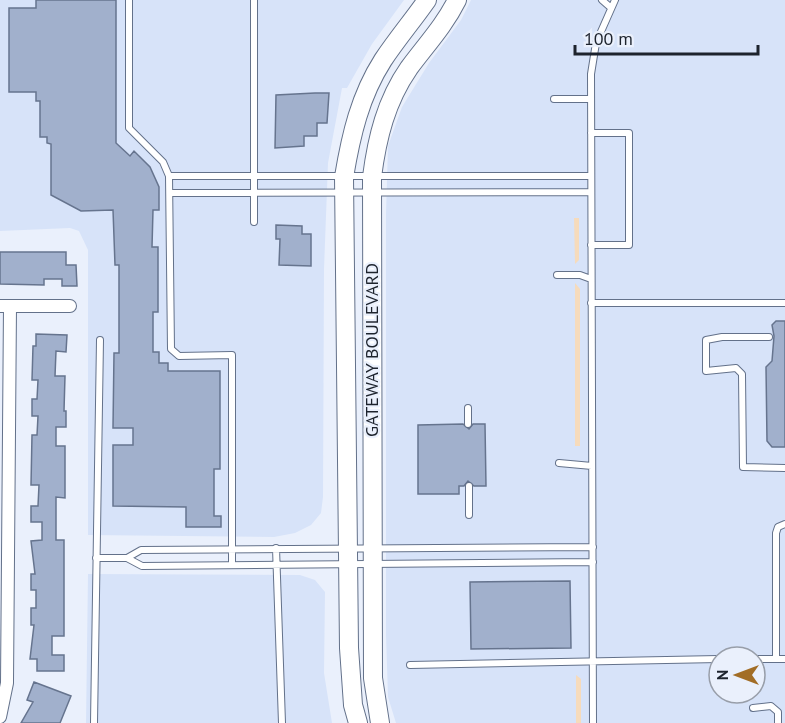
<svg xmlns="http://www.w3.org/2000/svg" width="785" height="723" font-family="'PT Sans',sans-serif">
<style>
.built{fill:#d7e3f9;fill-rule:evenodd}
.green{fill:#f6dbbc}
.building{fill:#a1b0cc;stroke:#66748e;stroke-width:1.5}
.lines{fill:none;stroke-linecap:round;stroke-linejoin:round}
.lane-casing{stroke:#63718a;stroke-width:8}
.street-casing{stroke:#63718a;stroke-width:14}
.secondary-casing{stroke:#63718a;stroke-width:20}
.lane{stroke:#fff;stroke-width:6}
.street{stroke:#fff;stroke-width:12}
.secondary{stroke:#fff;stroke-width:18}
.labels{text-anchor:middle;stroke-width:4.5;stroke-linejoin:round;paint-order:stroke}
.street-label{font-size:18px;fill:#1d232d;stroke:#eaf0fc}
</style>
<rect width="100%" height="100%" fill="#eaf0fc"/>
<!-- built -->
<path class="built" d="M0,0H404L372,44L347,88H342L328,163L324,269L323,497L321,513L311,525L295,533L274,537L88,535V250L79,231L70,228L0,231Z
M471,0H785V723H396L388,697L386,635V214L388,146L402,107L429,63L461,20ZM719,657H755V693H719Z
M88,574L300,575L315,580L325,592L324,673L332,723H86Z"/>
<!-- green -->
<path class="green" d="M574,218H579V260L575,264Z
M575,283L580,289V446H575Z
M576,675L581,679V723H576Z"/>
<!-- building -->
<path class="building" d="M36,0H116V143L130,156L134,151L150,167L159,187V210H153L152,247H158V312H153V352H159V363H168V371H220V469H214V516H221V527H186V507L113,506V445H133V428H113L114,353H119V265H115L113,210L81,211L51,195V144L47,143V137H40V101H36V92H9V8H36Z
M315,93H329L327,123H317V136H304V146L275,148L276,95Z
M276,225L302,226V234H311V266L279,265L280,239H276Z
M0,252H66V265H76L77,286H62V279H44V285L0,284Z
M776,321H785V447H772L767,441L766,367L772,361L774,336L772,325Z
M36,334L67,335L66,352L56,351L55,376H65L64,411H66V427H56V446H65V498L56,497V540H64V636H52V655H64V671H37V659H30L34,625H31V608H36V590H31V574H35L31,541L42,540V522H31V506H38L39,485H31L32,435H37L38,416H32V399H37L38,380H32L33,346H36Z
M463,424L469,429L473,424H485L486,486H474L468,481L464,486H459V494H418V425Z
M570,581L571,648L471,649L470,582Z
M34,682L71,696L60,723H21L33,702L27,700Z"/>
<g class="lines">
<!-- lane casing -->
<g class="lane-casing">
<path id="lane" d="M129,0V128L163,162L169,176L171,349L179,356L232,355V563
M602,0L610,7
M554,99H590
M591,133H629V245H591
M169,176H591
M171,193L591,192
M254,222V0
M557,275H580L591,279
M591,303H785
M769,337H722L706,340V371L736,368L742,374L743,467L785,468
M468,408V424
M559,463L592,466
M469,486V515
M276,548L282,723
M96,558H127L142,566L593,562
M127,558L141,550L593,547
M755,659H785
M776,659V533L778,527L785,524
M410,665L719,659
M753,708L771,706L778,712V723
M94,723L100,340
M593,723L591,74L596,43L615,0"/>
</g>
<!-- street casing -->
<g class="street-casing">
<path id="street" d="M0,306H70
M0,717L7,683L10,306"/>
</g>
<!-- secondary casing -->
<g class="secondary-casing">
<path id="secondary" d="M358,723L353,705L349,648L344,177C351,135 360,96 383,60C397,39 413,20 427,0
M380,723L373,678L372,177C377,138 386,101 409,68C426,45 444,26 457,0"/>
</g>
<!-- lane -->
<use href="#lane" class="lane"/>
<!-- street -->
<use href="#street" class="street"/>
<!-- secondary -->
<use href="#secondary" class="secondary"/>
</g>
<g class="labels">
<!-- street labels -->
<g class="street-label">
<text transform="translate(372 350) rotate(-90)" y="6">GATEWAY BOULEVARD</text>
</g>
</g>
<!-- north arrow -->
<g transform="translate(737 675) rotate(270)"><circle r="28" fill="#eaf0fc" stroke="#989ea9" stroke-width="1.5"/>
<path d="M0-4.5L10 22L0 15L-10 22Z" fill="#a26d26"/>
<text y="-9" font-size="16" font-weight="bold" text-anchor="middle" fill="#1d232d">N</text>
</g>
<!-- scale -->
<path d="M575 45v9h183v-9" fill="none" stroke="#1d232d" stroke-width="3"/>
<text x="584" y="45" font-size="18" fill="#1d232d" stroke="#eaf0fc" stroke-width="4.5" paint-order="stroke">100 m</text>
</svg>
